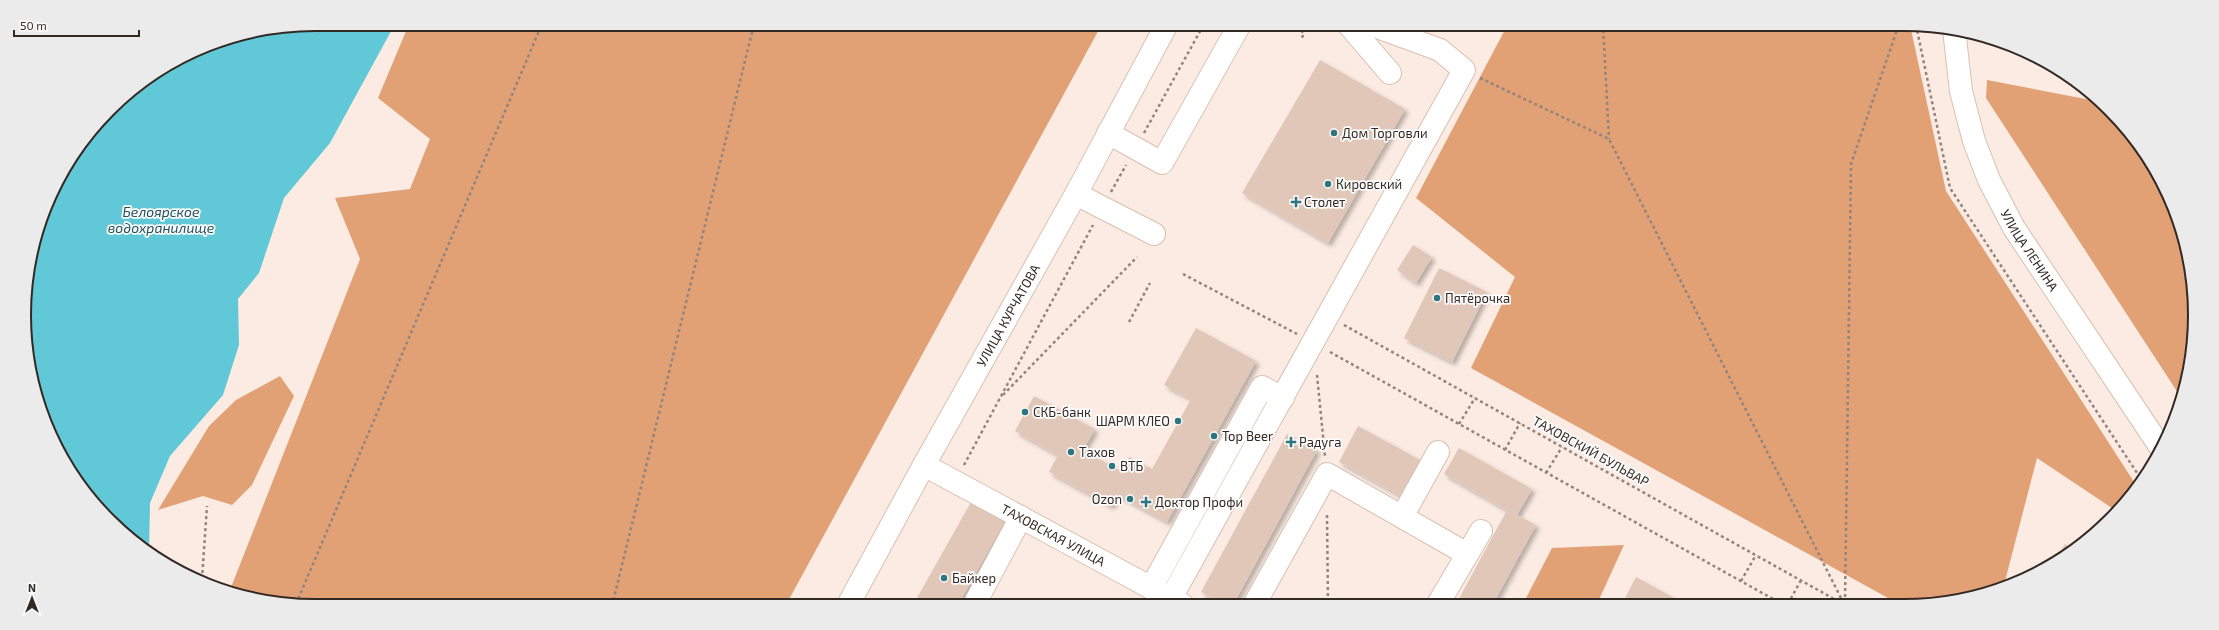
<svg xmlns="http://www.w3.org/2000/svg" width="2219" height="630" font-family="'Exo 2',sans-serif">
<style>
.forest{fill:#e2a075}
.water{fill:#61c8d7}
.building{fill:#e1c7b8;filter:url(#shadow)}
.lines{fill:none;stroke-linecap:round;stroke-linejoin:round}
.minor-casing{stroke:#d9c0b0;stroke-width:24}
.major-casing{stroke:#d9c0b0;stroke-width:24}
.path{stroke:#92857e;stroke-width:2.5;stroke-dasharray:3 3;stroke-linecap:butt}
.minor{stroke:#fff;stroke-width:22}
.major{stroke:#fff;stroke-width:22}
.poi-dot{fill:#2d757f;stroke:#fcfcfc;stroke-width:1.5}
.labels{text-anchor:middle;stroke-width:3.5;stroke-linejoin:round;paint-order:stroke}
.poi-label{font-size:13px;fill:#322923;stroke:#fcfcfc;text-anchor:start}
.street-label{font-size:13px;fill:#322923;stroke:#fcfcfc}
.water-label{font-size:14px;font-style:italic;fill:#25535a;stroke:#fcfcfc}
.rim{fill:none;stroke:#322923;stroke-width:2}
</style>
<defs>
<filter id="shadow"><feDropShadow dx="3.5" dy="3.5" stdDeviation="2" flood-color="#0004"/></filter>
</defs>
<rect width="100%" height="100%" fill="#fbebe2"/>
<!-- forest -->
<path class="forest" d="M409,24H1102L786,605L315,606L258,600L230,590L360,259L335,198L410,189L430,139L378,98Z
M1508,24L1910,25L1946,191L2136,485L2115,510L2037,458L2004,585L1942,604H1899L1471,368L1515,277L1416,198Z
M1987,80L2101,102C2112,111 2120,121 2128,131C2187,203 2213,308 2180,396L1986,98Z
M280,376L294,396L252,485L232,505L203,496L158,510L209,426L236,400Z
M1624,545L1597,604H1523L1552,548Z"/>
<!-- water -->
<path class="water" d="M315,24H395L330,143L284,198L259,273L238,299L239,345L223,395L170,456L150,503L149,552L123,534L84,492L54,443L34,391L25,296L34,239L54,186L84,138L123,96L204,46L258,30Z"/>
<!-- building -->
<path class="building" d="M1320,60L1405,109L1328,243L1242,193Z
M1413,245L1432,257L1416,283L1397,270Z
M1439,268L1487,292L1452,362L1404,338Z
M1196,328L1256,361L1167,522L1118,495L1111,506L1049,472L1058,455L1015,431L1034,396L1095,429L1083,450L1121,471L1129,457L1152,469L1191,399L1164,385Z
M1358,426L1420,460L1401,496L1339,462Z
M1287,434L1317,450L1233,605H1225L1201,592Z
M1459,448L1532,489L1517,515L1536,525L1493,604H1456L1507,510L1444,474Z
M971,502L1005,521L958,605H913Z
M2065,544L2073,549L2054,562Z
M1636,577L1685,604H1622Z"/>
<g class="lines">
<!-- minor casing -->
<g class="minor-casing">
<g id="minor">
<path d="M1348,24L1390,73"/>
<path d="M1108,133L1162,163L1240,24"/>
<path d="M1076,194L1154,234"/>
<path id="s1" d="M924,465L1183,605"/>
<path d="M1402,517L1438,452"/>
<path d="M1151,588L1262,387L1283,398"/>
<path d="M1171,598L1464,70L1440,50L1369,24"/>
<path d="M1438,604L1481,531"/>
<path d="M974,605L1021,517"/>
<path d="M1254,605L1327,474L1467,554"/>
</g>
</g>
<!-- major casing -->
<g class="major-casing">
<g id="major">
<path id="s2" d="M1954,29L1961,91L1974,141L1989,180L2014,228L2161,448"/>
<path id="s3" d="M848,605L924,465L1076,194L1167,24"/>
</g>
</g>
<!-- path -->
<path class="path" d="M1291,24L1304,33L1301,40
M1603,24L1609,139
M1916,25L1950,188L2141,479
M1480,78L1609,139L1844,604
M1144,133L1204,24
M1111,192L1126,165
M1183,274L1297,334
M1129,322L1150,283
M1344,325L1843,604
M1330,352L1782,604
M1317,375L1325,456
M1003,395L1137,257
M1459,424L1475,398
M1505,450L1520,423
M964,465L1093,225
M1546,473L1562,447
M1327,515L1328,604
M202,579L207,506
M1741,581L1756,555
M1845,603L1851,164L1899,24
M296,604L542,24
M1788,604L1801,580
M612,606L754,24"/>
<!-- minor -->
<use href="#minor" class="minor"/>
<!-- major -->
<use href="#major" class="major"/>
</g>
<!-- markers -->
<g class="poi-dot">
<circle cx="1334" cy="133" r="4"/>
<circle cx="1328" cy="184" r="4"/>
<path d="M1294 196h4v4h4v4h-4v4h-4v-4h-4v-4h4z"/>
<circle cx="1437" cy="298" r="4"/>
<circle cx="1025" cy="412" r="4"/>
<circle cx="1178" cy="421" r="4"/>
<circle cx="1214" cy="436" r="4"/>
<path d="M1289 436h4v4h4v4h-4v4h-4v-4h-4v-4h4z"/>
<circle cx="1071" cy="452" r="4"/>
<circle cx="1112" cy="466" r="4"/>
<circle cx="1130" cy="499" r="4"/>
<path d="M1144 496h4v4h4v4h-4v4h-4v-4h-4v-4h4z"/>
<circle cx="944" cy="578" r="4"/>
</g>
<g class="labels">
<!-- poi labels -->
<g class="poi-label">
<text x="1342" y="138">Дом Торговли</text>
<text x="1336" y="189">Кировский</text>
<text x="1304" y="207">Столет</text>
<text x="1445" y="303">Пятёрочка</text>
<text x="1033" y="417">СКБ-банк</text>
<text x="1170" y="426" text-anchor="end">ШАРМ КЛЕО</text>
<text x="1222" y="441">Top Beer</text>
<text x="1299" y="447">Радуга</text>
<text x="1079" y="457">Тахов</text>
<text x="1120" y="471">ВТБ</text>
<text x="1122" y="504" text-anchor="end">Ozon</text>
<text x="1155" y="507">Доктор Профи</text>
<text x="952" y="583">Байкер</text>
</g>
<!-- street labels -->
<g class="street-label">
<text dy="5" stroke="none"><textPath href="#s2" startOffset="237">УЛИЦА ЛЕНИНА</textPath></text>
<text dy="5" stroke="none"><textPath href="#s3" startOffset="331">УЛИЦА КУРЧАТОВА</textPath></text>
<text transform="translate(1591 451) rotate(29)" y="5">ТАХОВСКИЙ БУЛЬВАР</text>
<text dy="5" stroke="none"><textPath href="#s1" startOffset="147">ТАХОВСКАЯ УЛИЦА</textPath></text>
</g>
<!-- water labels -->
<g class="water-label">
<text x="161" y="217">Белоярское<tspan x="161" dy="16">водохранилище</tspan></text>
</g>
</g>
<!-- crop -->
<path d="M0 0H2219V630H0ZM315 31H1904A284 284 0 0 1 2188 315V315A284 284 0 0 1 1904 599H315A284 284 0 0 1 31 315V315A284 284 0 0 1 315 31Z" fill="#ecebeb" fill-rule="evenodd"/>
<path class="rim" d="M315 31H1904A284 284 0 0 1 2188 315V315A284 284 0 0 1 1904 599H315A284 284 0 0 1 31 315V315A284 284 0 0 1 315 31Z"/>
<!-- north arrow -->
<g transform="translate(32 598)" stroke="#fcfcfc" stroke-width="3" paint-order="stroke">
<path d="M0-3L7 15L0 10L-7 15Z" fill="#322923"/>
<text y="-6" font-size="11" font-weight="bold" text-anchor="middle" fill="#322923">N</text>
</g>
<!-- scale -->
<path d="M14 30v6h125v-6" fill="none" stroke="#322923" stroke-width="2"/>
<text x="20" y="30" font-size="12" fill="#322923" stroke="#fcfcfc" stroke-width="3" paint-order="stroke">50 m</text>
</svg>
